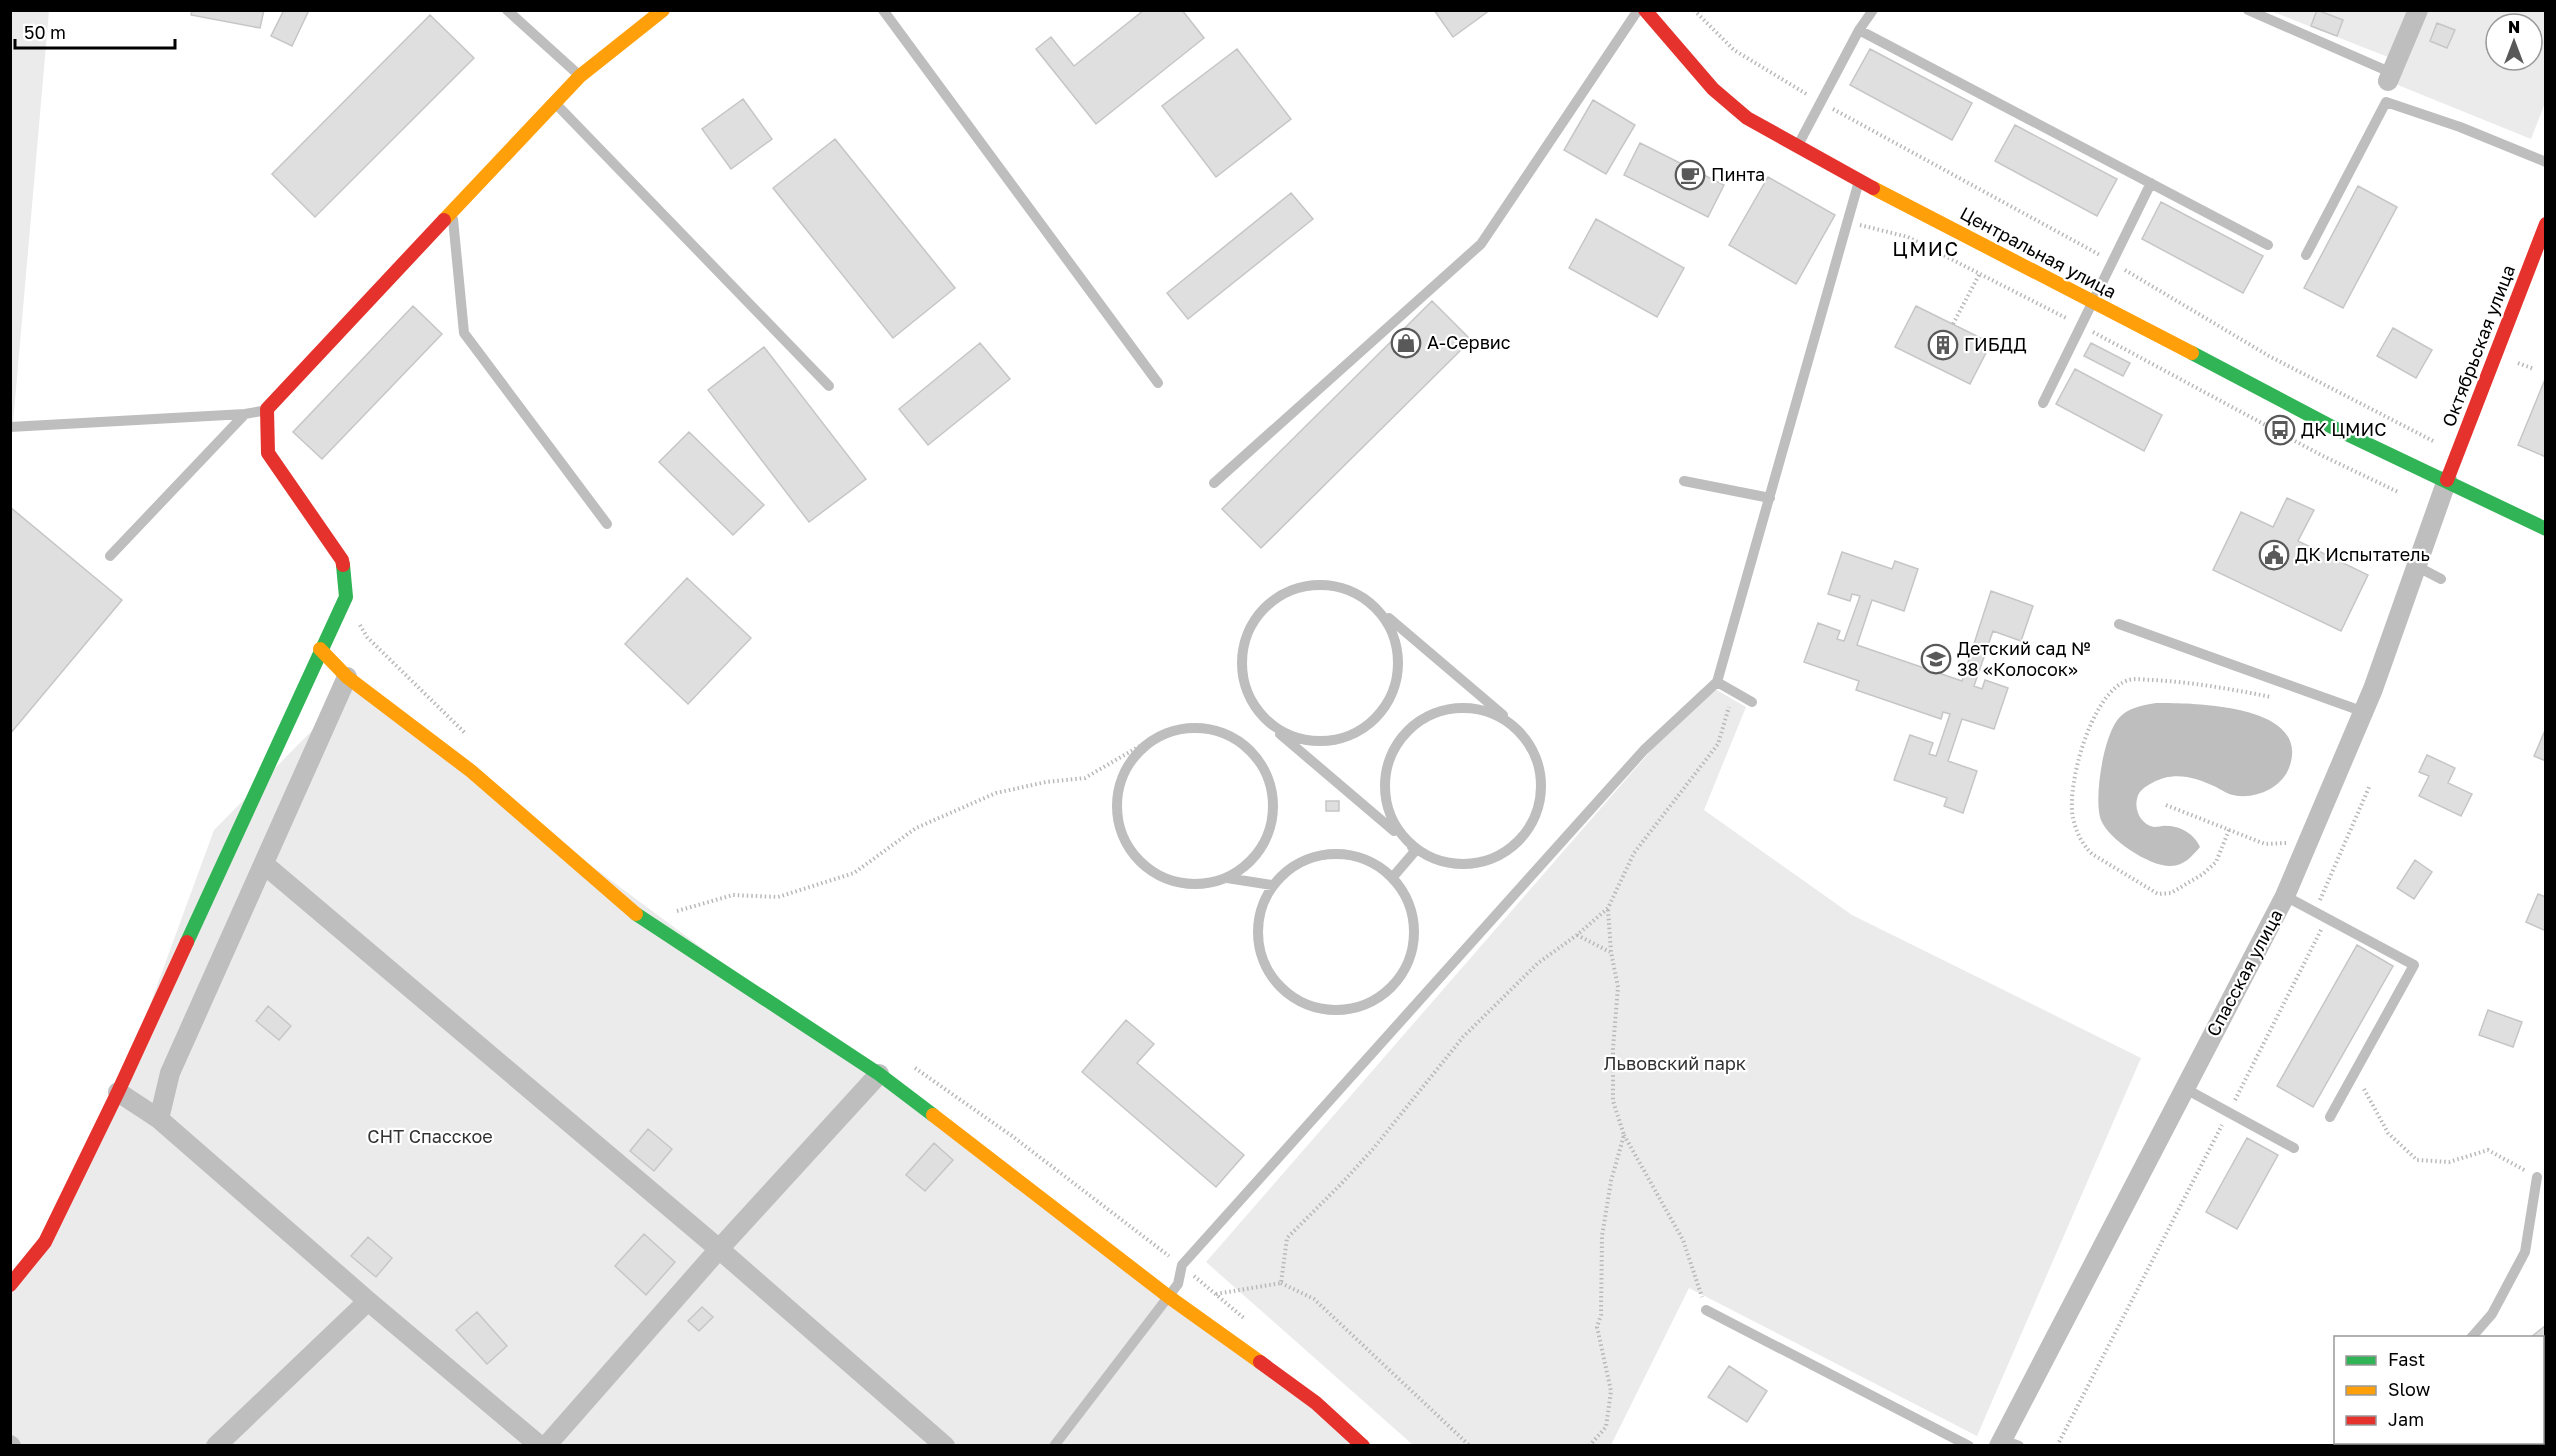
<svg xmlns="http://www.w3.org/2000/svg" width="2556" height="1456" font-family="'Golos Text',sans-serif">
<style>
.green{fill:#ebebeb;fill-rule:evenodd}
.water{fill:#bebebe}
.building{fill:#dfdfdf;stroke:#c6c6c6;stroke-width:1.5}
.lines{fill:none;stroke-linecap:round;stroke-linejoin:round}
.path{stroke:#b9b9b9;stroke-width:4;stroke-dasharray:1.5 3;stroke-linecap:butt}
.lane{stroke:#bebebe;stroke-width:10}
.street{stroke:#bebebe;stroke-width:20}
.fast{stroke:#30b455;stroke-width:14}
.slow{stroke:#ff9f0a;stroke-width:14}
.jam{stroke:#e5322d;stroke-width:14}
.labels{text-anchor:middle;stroke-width:4.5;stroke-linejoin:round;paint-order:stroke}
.poi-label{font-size:18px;fill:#000;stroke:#fff;text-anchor:start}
.street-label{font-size:18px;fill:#000;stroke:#fff}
.park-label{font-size:18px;fill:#323232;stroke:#fff}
.neighbourhood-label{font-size:20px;letter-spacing:1.5px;fill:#000;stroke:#fff}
</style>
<rect width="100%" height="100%" fill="#fff"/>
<!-- green -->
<path class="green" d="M11,11H49L11,446Z
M2271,11H2407L2388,57Z
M2425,11H2545V103L2531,139L2393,83ZM2496,24H2532V60H2496Z
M1708,685L1746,707L1704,810L1852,915L2141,1058L1977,1436L1689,1288L1611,1445H1413L1206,1262Z
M353,689L1373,1446H11V1290L118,1092L214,830Z"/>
<!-- water -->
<path class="water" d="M2156,703C2193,703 2313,704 2289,768C2281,789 2254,800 2233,795C2227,794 2222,790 2216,787C2194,777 2174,771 2152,783C2146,786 2138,791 2137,799C2134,811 2142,825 2154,827C2159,827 2163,825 2168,826C2181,826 2195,835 2200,847C2192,856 2184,866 2171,866C2150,867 2108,839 2101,820C2093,799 2104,729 2122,715C2131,707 2145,705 2156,703Z"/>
<!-- building -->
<path class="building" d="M192,10H264L260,28L191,15Z
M284,10H309L292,46L271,36Z
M1144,10H1182L1204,38L1096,124L1036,49L1051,37L1074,66Z
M1434,10H1490L1453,37Z
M2317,10L2343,20L2337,36L2311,26Z
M430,15L474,58L315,217L272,174Z
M2437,23L2455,30L2447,48L2430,41Z
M1237,49L1291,119L1216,177L1162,106Z
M1870,49L1972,103L1952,140L1850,85Z
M743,99L772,139L731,169L702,129Z
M1593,100L1635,125L1606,174L1564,150Z
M2015,125L2117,179L2097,216L1995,161Z
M835,139L955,288L893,338L773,188Z
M1640,143L1724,185L1708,217L1624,175Z
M1768,177L1835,215L1796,284L1729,245Z
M2358,186L2397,207L2343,308L2304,288Z
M1291,193L1313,219L1188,319L1167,293Z
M2161,202L2263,256L2243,293L2142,239Z
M1596,219L1684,268L1657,317L1569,268Z
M1432,301L1471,340L1261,548L1222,509Z
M413,306L442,334L322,459L293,432Z
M1916,306L1991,343L1970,384L1895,347Z
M2393,328L2432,350L2416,378L2377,356Z
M980,343L1010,379L928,445L899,409Z
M2091,343L2130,363L2123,376L2084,356Z
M764,347L866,479L809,522L708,390Z
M2075,369L2162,415L2144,451L2056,404Z
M2546,377V457L2518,445Z
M689,432L764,505L733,535L659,462Z
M2287,498L2314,510L2298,541L2368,575L2341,631L2213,570L2241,512L2273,527Z
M10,507L122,600L10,734Z
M1842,552L1892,569L1895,561L1918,569L1904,611L1872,600L1857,645L1962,681L1991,591L2033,606L2021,641L1993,631L1974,686L1982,689L1985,680L2008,688L1994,729L1962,719L1948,761L1977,771L1963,813L1944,806L1947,798L1894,780L1910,735L1933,743L1929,754L1936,756L1950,714L1943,712L1941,719L1856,690L1859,681L1804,662L1818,623L1840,631L1837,639L1844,641L1860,596L1852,594L1850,601L1828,594Z
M687,578L751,638L688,704L625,644Z
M2546,728V761L2534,756Z
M2427,755L2455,768L2448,783L2472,794L2461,816L2419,796L2429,776L2419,772Z
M1326,801H1339V811H1326Z
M2415,860L2432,872L2414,899L2397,888Z
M2538,894L2546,897V931L2526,922Z
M2357,945L2393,966L2313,1107L2277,1086Z
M268,1006L291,1026L279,1040L256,1021Z
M2488,1010L2522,1022L2513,1047L2479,1035Z
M1126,1020L1154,1044L1137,1063L1244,1155L1216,1187L1082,1072Z
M648,1129L672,1149L654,1171L630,1151Z
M2247,1138L2278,1155L2237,1229L2206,1212Z
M934,1143L953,1160L925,1191L906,1175Z
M644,1234L675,1262L646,1295L615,1266Z
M368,1237L392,1258L376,1277L351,1256Z
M702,1307L713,1317L699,1331L688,1321Z
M477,1312L507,1346L487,1364L456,1330Z
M2546,1325V1360L2542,1356V1338H2530Z
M1729,1366L1767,1391L1747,1422L1708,1397Z"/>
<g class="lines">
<!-- path -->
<path class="path" d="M1694,10L1734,50L1808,95
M1833,109L2100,255
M1860,225L1908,237L2068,319
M2125,270L2269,356L2435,442
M1953,324L1980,273
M2093,332L2321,455L2398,492
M2518,363L2534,369
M360,625L367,637L465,733
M2166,805L2265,844L2287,843
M2229,830L2216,862L2203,874L2171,893L2158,894L2092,854C2082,844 2076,832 2073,818C2066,785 2092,690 2129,680C2136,678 2145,680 2152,680C2192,682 2231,689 2271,697
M2320,900L2370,785
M677,911L733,895L778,897L854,873L916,828L996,793L1046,782L1085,778L1162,733
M1577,935L1610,952
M915,1068L1012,1136L1169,1256
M2364,1089L2388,1133L2417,1160L2449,1162L2488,1150L2526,1171
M2235,1100L2321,930
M1624,1135L1683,1240L1702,1297
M1194,1276L1245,1319
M1281,1283L1314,1299L1470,1446
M1216,1294L1281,1283L1287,1238L1342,1183L1373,1149L1463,1037L1538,963L1577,935L1608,908L1634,853L1718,744L1729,707
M1589,1446L1606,1427L1611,1391L1597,1327L1601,1315L1602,1236L1611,1181L1624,1135L1613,1101V1048L1618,987L1611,952L1608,909
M2057,1446L2222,1125"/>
<!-- lane -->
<path class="lane" d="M507,10L580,76
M883,10L1158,383
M2248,10L2392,73
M1859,30L2268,245
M555,103L829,386
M1797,147L1859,30L1873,10
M453,219L464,333L607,524
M2306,255L2386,102L2460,127L2546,162
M2043,403L2151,183
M10,427L245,414L267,410
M1684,481L1770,498
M1214,483L1481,244L1638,10
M110,556L245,414
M2418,567L2441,579
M1242 663a78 78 0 1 1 156 0a78 78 0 1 1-156 0Z
M1389,618L1503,715
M2119,624L2364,712
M1717,682L1752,702
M1385 786a78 78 0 1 1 156 0a78 78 0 1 1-156 0Z
M1117 806a78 78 0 1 1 156 0a78 78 0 1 1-156 0Z
M1280,734L1394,831
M1258 932a78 78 0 1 1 156 0a78 78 0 1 1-156 0Z
M1227,878L1272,885
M1392,878L1416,850L1412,847
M2285,896L2414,965L2330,1117
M2184,1088L2294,1148
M1706,1310L1969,1446
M2471,1338L2492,1314L2525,1252L2537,1177
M2003,1440L2019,1446
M1054,1446L1178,1284L1182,1265L1644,750L1717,682L1859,181
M2380,1446L2383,1442"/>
<!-- street -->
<path class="street" d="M2388,81L2418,10
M265,865L719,1249L945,1446
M118,1092L159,1119L368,1301L540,1446
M159,1119L170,1073L347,677
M10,1445L11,1446
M216,1446L368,1301
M546,1446L719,1249L879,1074
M1999,1446L2285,896L2373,689L2447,480"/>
<!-- fast -->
<path class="fast" d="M2192,353L2334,428L2546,529
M636,914L879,1074L933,1115
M187,942L346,597L343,565"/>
<!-- slow -->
<path class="slow" d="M1873,188L2192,353
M444,220L580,76L663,10
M320,649L347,677L471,771L636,914
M933,1115L1169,1297L1260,1362"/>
<!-- jam -->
<path class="jam" d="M1645,10L1713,89L1747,118L1873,188
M2447,480L2546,224
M343,565L342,560L268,453L267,409L444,220
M10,1285L45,1242L118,1092L187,942
M1260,1362L1316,1403L1363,1446"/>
</g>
<!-- icons -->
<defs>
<g id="cafe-ring" transform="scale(1.5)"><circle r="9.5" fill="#fff" stroke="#595959" stroke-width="1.5"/><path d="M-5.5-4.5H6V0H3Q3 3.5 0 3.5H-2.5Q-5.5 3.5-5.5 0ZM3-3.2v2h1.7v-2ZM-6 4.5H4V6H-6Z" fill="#595959"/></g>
<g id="shop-ring" transform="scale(1.5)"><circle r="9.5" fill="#fff" stroke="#595959" stroke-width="1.5"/><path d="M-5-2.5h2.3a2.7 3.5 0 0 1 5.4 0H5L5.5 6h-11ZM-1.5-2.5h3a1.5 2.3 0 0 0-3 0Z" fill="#595959"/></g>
<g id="building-ring" transform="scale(1.5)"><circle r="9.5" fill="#fff" stroke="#595959" stroke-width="1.5"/><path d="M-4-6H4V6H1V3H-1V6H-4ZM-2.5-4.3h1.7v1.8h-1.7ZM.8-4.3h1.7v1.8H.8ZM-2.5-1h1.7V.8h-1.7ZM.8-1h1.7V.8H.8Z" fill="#595959"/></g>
<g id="bus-ring" transform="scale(1.5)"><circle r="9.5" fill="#fff" stroke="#595959" stroke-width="1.5"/><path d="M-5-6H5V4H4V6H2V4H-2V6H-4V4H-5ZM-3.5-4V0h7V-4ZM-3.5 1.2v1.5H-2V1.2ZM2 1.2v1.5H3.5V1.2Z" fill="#595959"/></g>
<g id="civic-ring" transform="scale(1.5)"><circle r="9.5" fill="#fff" stroke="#595959" stroke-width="1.5"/><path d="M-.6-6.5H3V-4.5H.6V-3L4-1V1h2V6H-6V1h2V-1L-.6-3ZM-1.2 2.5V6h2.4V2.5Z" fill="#595959"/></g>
<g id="school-ring" transform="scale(1.5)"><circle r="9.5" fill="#fff" stroke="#595959" stroke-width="1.5"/><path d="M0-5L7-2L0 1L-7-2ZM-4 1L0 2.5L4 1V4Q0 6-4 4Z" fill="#595959"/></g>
</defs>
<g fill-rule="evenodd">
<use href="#cafe-ring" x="1690" y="175"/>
<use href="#shop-ring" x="1406" y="343"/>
<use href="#building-ring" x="1943" y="345"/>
<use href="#bus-ring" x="2280" y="430"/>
<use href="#civic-ring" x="2274" y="555"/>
<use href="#school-ring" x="1936" y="659"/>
</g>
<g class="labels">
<!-- poi labels -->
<g class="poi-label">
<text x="1711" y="181">Пинта</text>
<text x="1427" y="349">A-Сервис</text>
<text x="1964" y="351">ГИБДД</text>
<text x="2301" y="436">ДК ЦМИС</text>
<text x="2295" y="561">ДК Испытатель</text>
<text x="1957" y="655">Детский сад №<tspan x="1957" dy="21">38 «Колосок»</tspan></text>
</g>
<!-- street labels -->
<g class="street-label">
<text transform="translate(2038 253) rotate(28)" y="6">Центральная улица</text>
<text transform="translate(2479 346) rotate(-69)" y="6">Октябрьская улица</text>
<text transform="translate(2245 973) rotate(-62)" y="6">Спасская улица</text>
</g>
<!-- park labels -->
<g class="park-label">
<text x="1675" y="1070">Львовский парк</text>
<text x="430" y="1143">СНТ Спасское</text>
</g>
<!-- neighbourhood labels -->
<g class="neighbourhood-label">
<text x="1926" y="256">ЦМИС</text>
</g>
</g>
<!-- border -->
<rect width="2556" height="1456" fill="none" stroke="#000000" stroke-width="24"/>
<!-- legend -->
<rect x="2334" y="1336" width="210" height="108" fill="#ffffff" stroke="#999999" stroke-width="1.5"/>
<rect x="2346" y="1356" width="30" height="9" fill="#30b455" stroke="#999999" stroke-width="1.5"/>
<text x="2388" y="1366" font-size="18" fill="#000000">Fast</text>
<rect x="2346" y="1386" width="30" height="9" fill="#ff9f0a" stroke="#999999" stroke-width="1.5"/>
<text x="2388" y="1396" font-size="18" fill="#000000">Slow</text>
<rect x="2346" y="1416" width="30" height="9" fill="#e5322d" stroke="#999999" stroke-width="1.5"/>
<text x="2388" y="1426" font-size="18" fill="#000000">Jam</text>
<!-- north arrow -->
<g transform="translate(2514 42)"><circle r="28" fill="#ffffff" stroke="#999999" stroke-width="1.5"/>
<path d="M0-4.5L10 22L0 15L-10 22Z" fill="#595959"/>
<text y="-9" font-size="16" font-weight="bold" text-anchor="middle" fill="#000000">N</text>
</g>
<!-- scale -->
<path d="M15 39v9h160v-9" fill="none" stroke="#000000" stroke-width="3"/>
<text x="24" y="39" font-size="18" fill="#000000" stroke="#ffffff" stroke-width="4.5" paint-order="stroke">50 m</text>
</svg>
